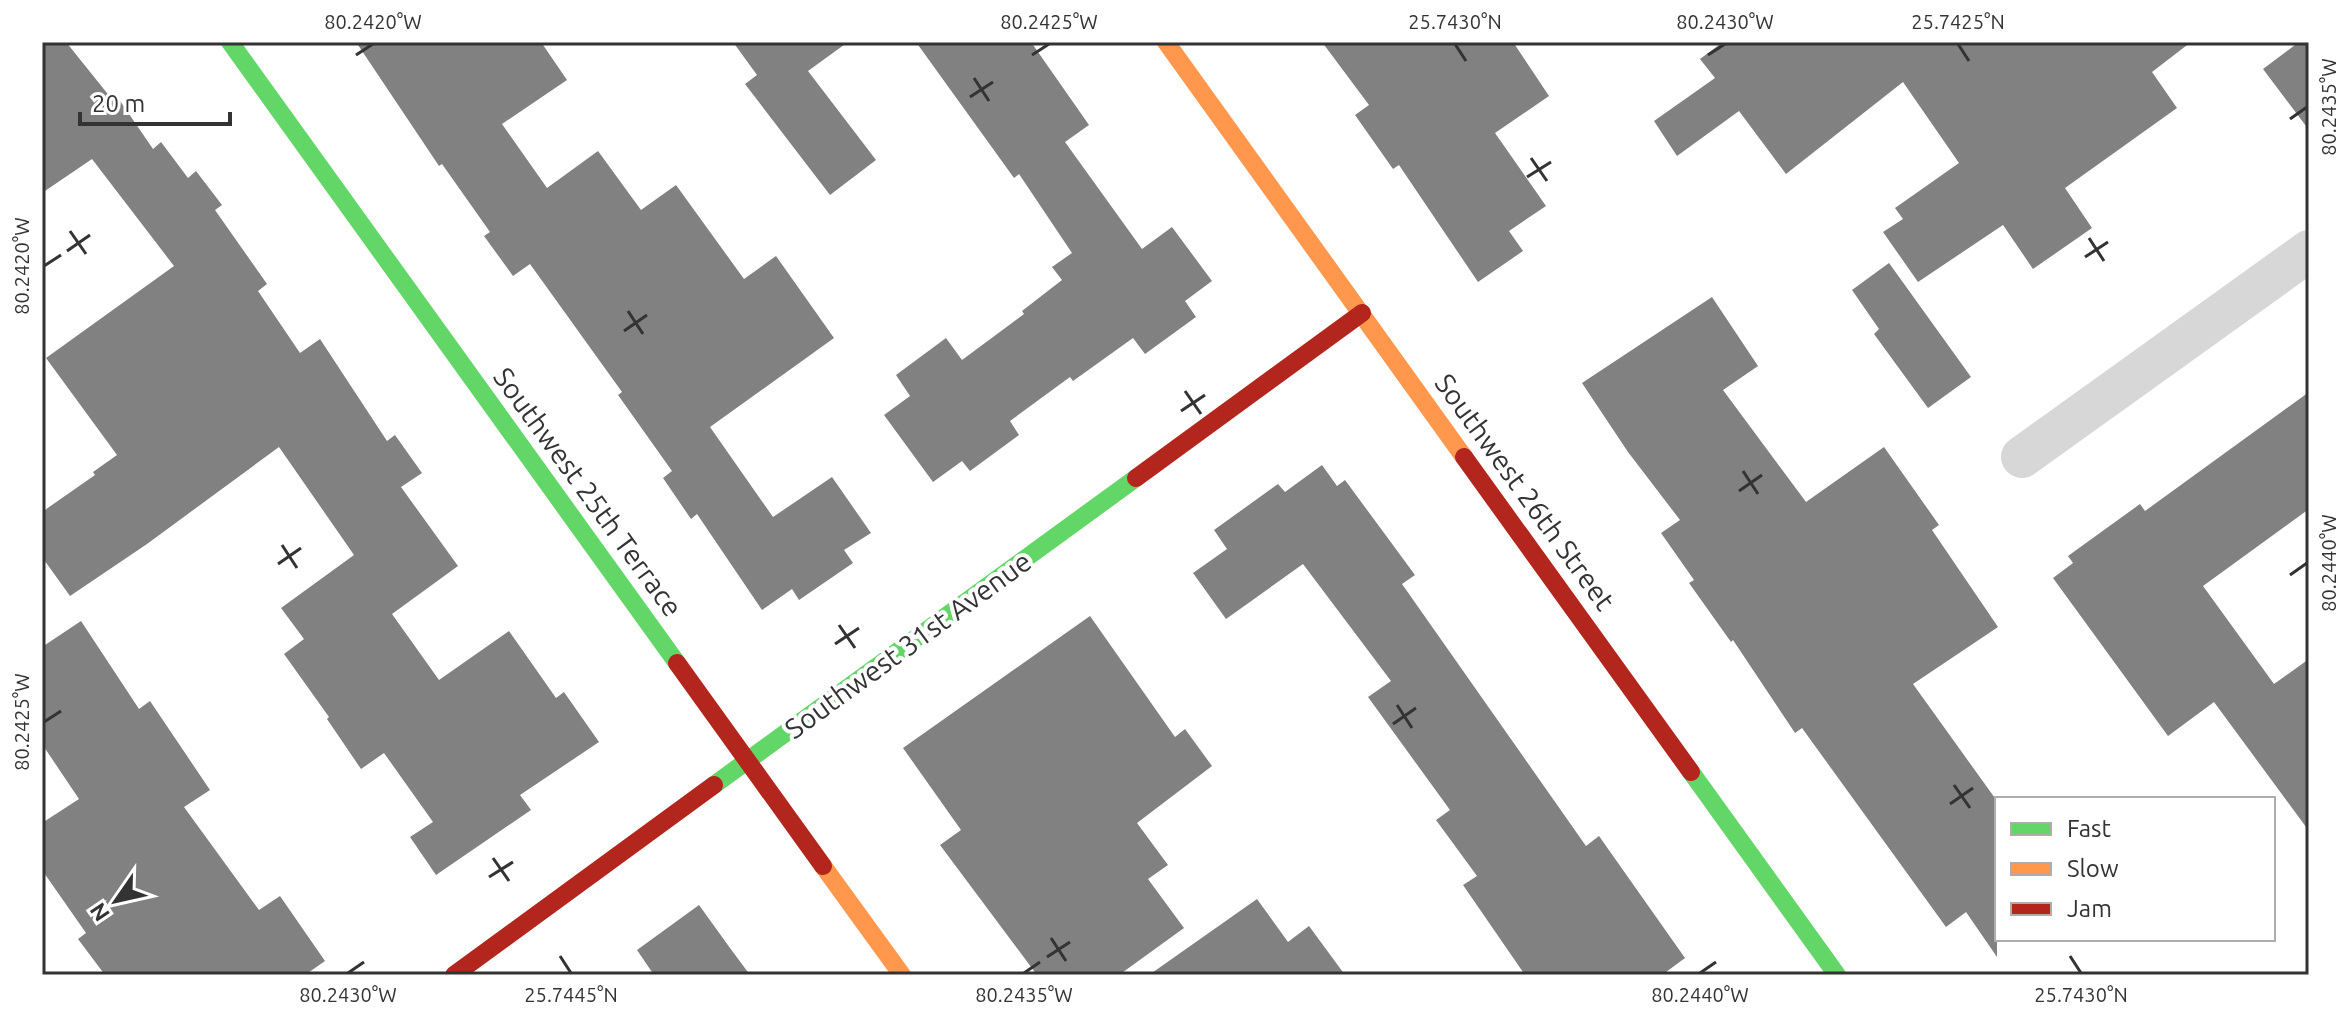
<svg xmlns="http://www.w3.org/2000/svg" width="2351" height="1017" font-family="Ubuntu,sans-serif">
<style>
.building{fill:#818181}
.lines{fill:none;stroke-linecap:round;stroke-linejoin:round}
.street{stroke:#d7d7d7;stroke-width:42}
.fast{stroke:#63d668;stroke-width:18}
.slow{stroke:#ff974d;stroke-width:18}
.jam{stroke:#b3261e;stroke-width:18}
.ticks{fill:none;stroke:#333;stroke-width:3}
.labels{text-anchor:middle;stroke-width:8;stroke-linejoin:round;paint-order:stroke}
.street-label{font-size:28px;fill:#333;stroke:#fff}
.neatline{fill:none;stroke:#333;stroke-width:3}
.ticks-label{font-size:20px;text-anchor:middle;fill:#333}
</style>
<rect width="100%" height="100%" fill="#fff"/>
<!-- building -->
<path class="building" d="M42,42H66L111,98L116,95L153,149L161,142L188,178L196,171L222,205L215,210L267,284L258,291L300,353L320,339L387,441L395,435L422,473L401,487L458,566L392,614L439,680L509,631L556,698L564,692L599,742L520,795L531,810L436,875L410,837L433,822L384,753L361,769L327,719L329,717L284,654L304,639L281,608L354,555L279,447L147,544L70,596L42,557V512L95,475L93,472L117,455L46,358L174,266L92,159L42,193Z
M356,42H541L567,80L502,124L547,188L598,151L641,210L676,185L744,279L776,256L834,338L710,427L773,517L832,477L871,533L844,550L853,563L799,600L792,589L762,610L697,514L691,519L663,478L672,471L618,395L622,392L530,264L513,276L484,236L490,232L442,164L439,166Z
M733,42H848L808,71L876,160L830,195L745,84L757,75Z
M916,42H1031L1089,125L1065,142L1142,249L1172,227L1212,281L1185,301L1196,317L1145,354L1133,338L1073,381L1070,377L1010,421L1019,435L970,471L962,461L933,482L884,415L910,396L896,375L946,338L962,360L1024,314L1022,311L1062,280L1052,267L1072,253L1019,174L1014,178Z
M1322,42H1513L1549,96L1495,133L1546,206L1509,231L1523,251L1478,282L1399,165L1393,169L1355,115L1369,105Z
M1723,42H2191L2152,72L2177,108L2065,188L2092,228L2033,269L2003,225L1918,282L1883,232L1903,219L1895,208L1959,163L1903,82L1786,174L1739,111L1677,156L1654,121L1715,78L1700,59Z
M2299,42H2309V130L2263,69Z
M1889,263L1971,377L1928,408L1874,334L1879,329L1852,290Z
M1712,297L1758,366L1723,390L1806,502L1884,447L1939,525L1932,530L1998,627L1913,684L1997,801V957L1966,912L1946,927L1802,728L1795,733L1733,640L1731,642L1689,583L1694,580L1661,533L1680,520L1628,452L1582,383Z
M2309,392V509L2203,586L2274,684L2309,659V831L2214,702L2168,736L2053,578L2073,563L2068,556L2140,504L2145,511Z
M1322,465L1337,486L1345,480L1415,575L1402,584L1586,846L1599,836L1685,958L1662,975H1525L1463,885L1477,876L1436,820L1450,810L1368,697L1391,681L1303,564L1226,619L1193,573L1227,549L1214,530L1278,484L1285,492Z
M1090,616L1175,737L1185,729L1212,766L1137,823L1168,865L1148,879L1184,928L1119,975H1037L940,845L961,830L903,748Z
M81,621L139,709L150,701L210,790L184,807L259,910L280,896L325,961L305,975H105L78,939L86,933L42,870V823L79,799L42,744V647Z
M1257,899L1288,942L1309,926L1345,975H1149Z
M699,905L730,948L750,975H654L637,950Z"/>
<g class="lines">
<!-- street -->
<path class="street" d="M2022,457L2309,251"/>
<!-- fast -->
<path class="fast" d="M230,42L677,663
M1691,772L1837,975
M714,785L1136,478"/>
<!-- slow -->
<path class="slow" d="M1166,42L1464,457
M823,866L902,975"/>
<!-- jam -->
<path class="jam" d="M1464,457L1691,772
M1136,478L1362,313
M677,663L823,866
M454,975L714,785"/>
</g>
<!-- ticks -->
<path class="ticks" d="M1455,44L1466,61M1958,44L1969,61M356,55L373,44M1032,55L1049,44M1708,55L1725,44M974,78L989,101M970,97L993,82M2290,119L2307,107M1531,158L1547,181M1527,177L1551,162M70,231L86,254M2089,238L2104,261M67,251L90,235M2085,257L2108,242M44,266L61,255M628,311L643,334M624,331L647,315M1185,391L1201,414M1181,411L1205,395M1743,471L1758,494M1739,491L1762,475M282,545L297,568M278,564L301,548M2290,575L2307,563M839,625L855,648M835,644L859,628M1397,705L1412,728M44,722L61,711M1393,724L1416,708M1954,785L1970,808M1950,804L1973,788M493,858L509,881M489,877L513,862M1051,938L1066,961M560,956L571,973M2070,956L2081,973M1047,957L1070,942M348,973L364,962M1024,973L1040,962M1700,973L1716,962"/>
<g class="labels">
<!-- street labels -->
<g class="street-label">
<text transform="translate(588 492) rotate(54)" y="10">Southwest 25th Terrace</text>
<text transform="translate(1525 492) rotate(54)" y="10">Southwest 26th Street</text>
<text transform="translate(908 645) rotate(-36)" y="10">Southwest 31st Avenue</text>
</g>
</g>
<!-- border -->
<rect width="2351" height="1017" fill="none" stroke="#ffffff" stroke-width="88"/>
<!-- legend -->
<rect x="1995" y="797" width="280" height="144" fill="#ffffff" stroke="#adadad" stroke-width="2"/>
<rect x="2011" y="823" width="40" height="12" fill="#63d668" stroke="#adadad" stroke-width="2"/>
<text x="2067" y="837" font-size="24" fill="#333333">Fast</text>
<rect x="2011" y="863" width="40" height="12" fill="#ff974d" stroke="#adadad" stroke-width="2"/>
<text x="2067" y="877" font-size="24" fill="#333333">Slow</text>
<rect x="2011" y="903" width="40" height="12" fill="#b3261e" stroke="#adadad" stroke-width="2"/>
<text x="2067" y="917" font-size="24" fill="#333333">Jam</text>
<!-- north arrow -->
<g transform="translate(116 901) rotate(236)" stroke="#ffffff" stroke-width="6" paint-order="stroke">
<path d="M0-6L14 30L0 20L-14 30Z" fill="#333333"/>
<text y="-12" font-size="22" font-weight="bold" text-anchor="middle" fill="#333333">N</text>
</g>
<!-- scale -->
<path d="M80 112v12h150v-12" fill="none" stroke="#333333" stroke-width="4"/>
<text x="92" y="112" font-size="24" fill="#333333" stroke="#ffffff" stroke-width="6" paint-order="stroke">20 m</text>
<rect x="44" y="44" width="2263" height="929" class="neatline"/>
<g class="ticks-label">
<text x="373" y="29">80.2420°W</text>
<text x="1049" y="29">80.2425°W</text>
<text x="1455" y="29">25.7430°N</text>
<text x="1725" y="29">80.2430°W</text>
<text x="1958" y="29">25.7425°N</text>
<text transform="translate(2329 107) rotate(-90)" y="7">80.2435°W</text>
<text transform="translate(22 266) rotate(-90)" y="7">80.2420°W</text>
<text transform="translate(2329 563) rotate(-90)" y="7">80.2440°W</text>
<text transform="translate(22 722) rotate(-90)" y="7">80.2425°W</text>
<text x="348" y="1002">80.2430°W</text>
<text x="571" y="1002">25.7445°N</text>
<text x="1024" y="1002">80.2435°W</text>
<text x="1700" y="1002">80.2440°W</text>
<text x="2081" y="1002">25.7430°N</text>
</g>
</svg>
